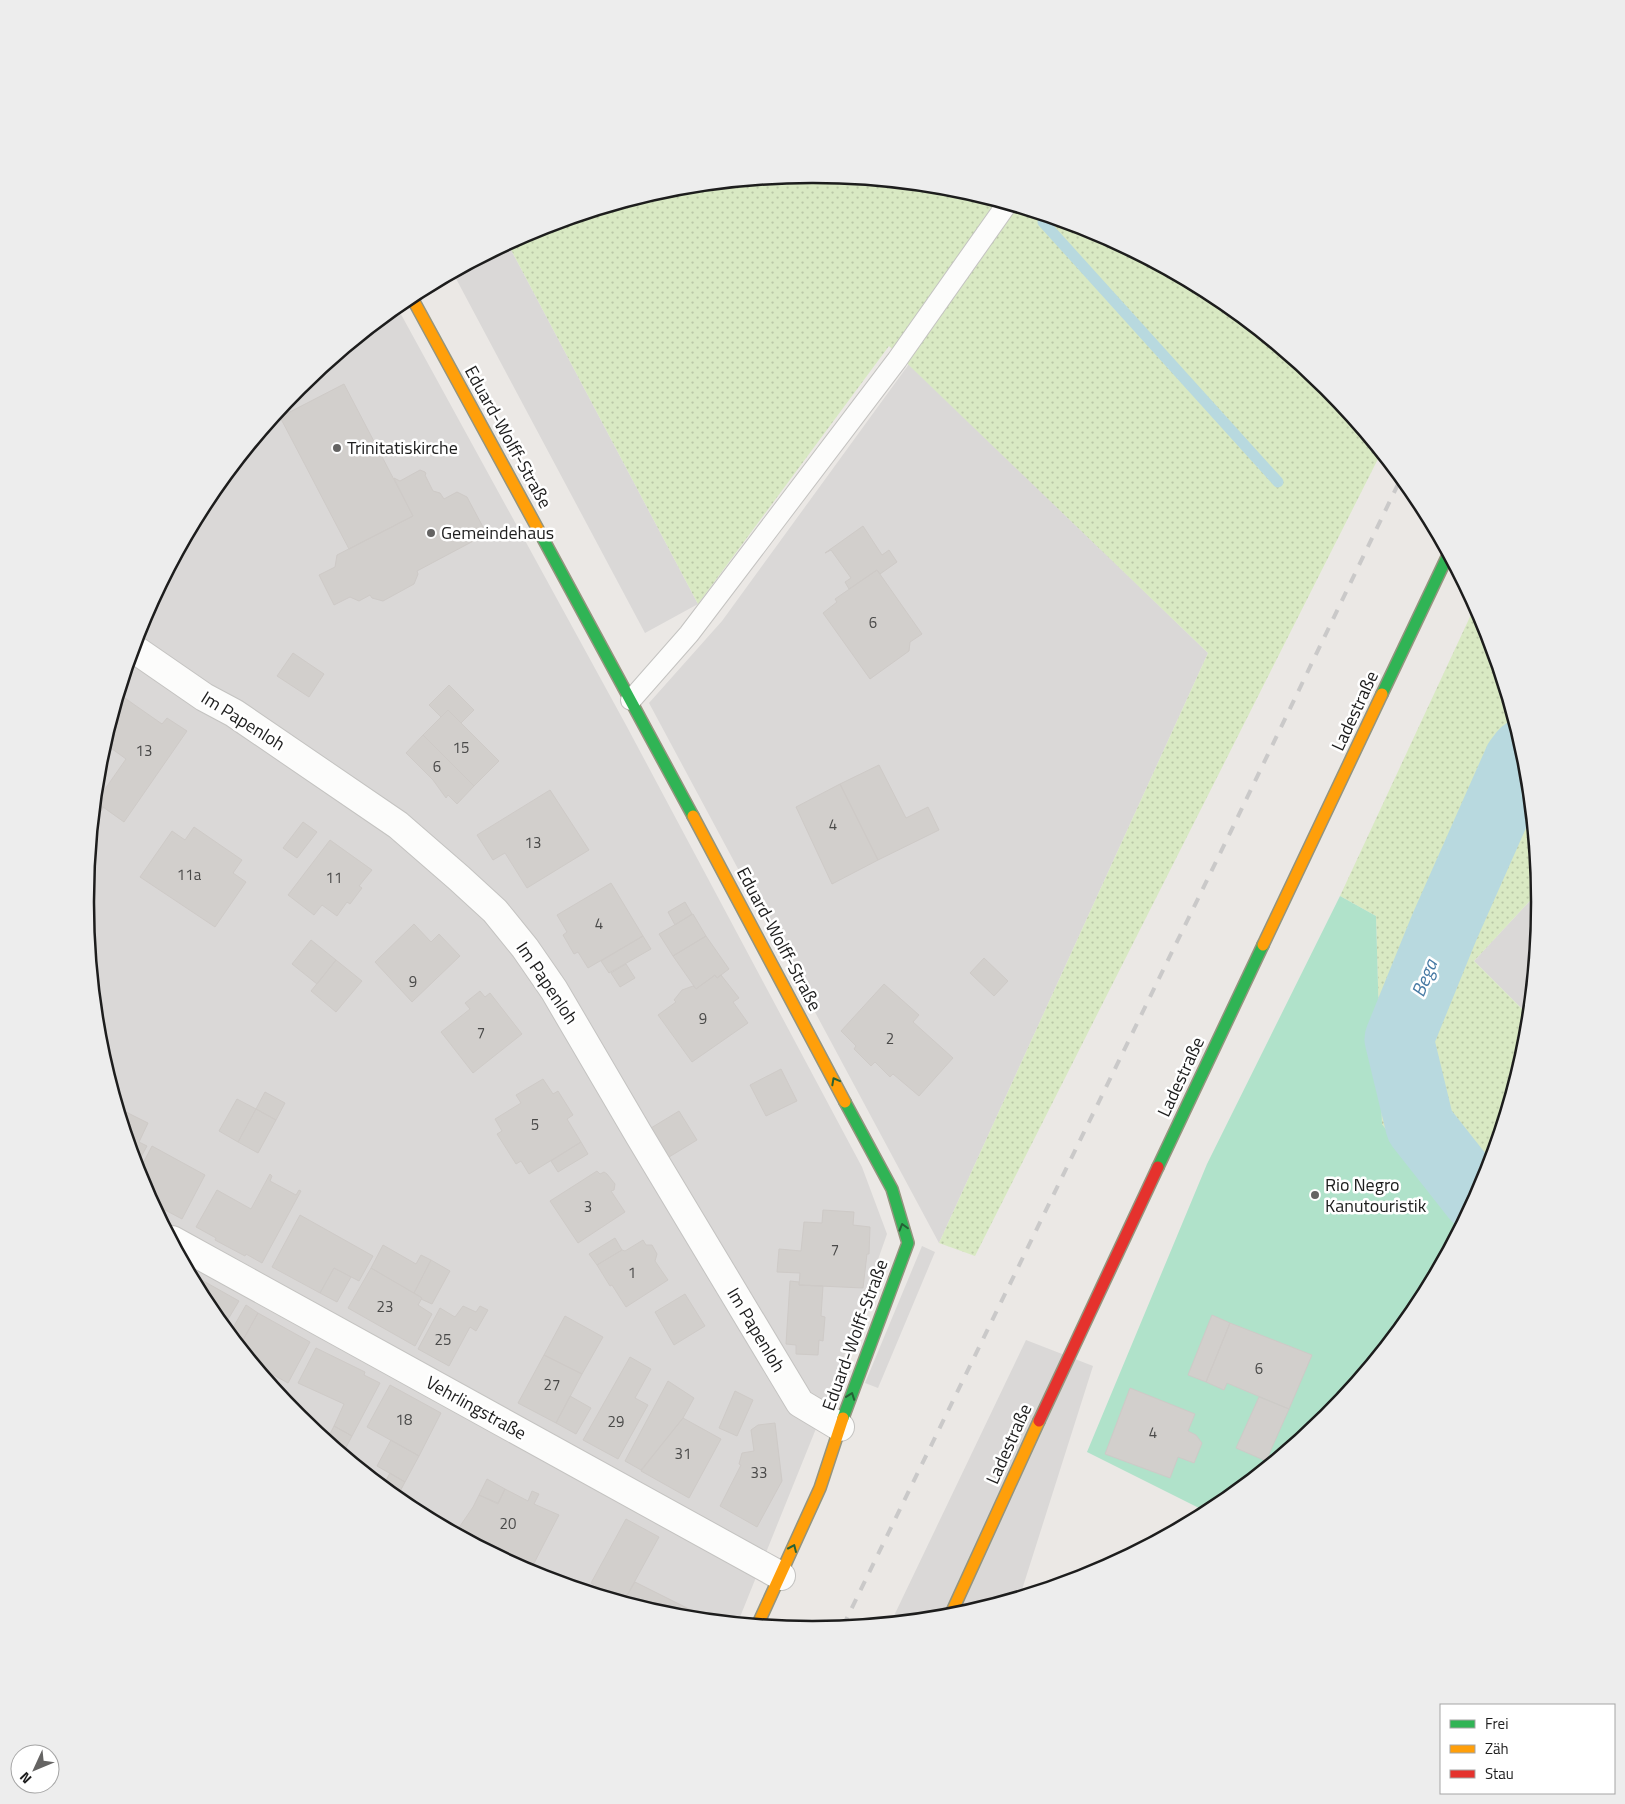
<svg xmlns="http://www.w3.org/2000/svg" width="1625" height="1804" font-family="'Titillium Web',sans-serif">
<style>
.residential{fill:#dad8d7}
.grass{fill:url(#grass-dots)}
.pitch{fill:#b0e2ca}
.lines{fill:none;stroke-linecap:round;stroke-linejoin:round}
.stream{stroke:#b8d9df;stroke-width:11}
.river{stroke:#b8d9df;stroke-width:69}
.building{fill:#d2cfcc;stroke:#cecac7}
.lane-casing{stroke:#c4c3c1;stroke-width:22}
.street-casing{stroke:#c4c3c1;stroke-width:30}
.fast-casing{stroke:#94947e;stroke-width:14}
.slow-casing{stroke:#94947e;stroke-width:14}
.jam-casing{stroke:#94947e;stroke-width:14}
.lane{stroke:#fcfcfb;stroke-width:20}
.street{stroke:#fcfcfb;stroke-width:28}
.fast{stroke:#30b455;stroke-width:11}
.slow{stroke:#ff9f0a;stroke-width:11}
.jam{stroke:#e5322d;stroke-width:11}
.rail{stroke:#cac9c9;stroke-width:4;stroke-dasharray:10 10;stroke-linecap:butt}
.oneway{stroke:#266136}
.poi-dot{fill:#656463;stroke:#fff;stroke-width:2}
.labels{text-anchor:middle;stroke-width:5;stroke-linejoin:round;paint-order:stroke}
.number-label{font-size:15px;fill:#4a4a49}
.street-label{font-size:18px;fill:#1d1d1d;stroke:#fff}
.poi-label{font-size:18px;fill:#1d1d1d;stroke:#fff;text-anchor:start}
.water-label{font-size:19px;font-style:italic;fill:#477aa4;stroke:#fff}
.rim{fill:none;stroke:#1d1d1d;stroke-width:2.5}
</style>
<defs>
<pattern id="grass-dots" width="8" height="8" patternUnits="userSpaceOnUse" patternTransform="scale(1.25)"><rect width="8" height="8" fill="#d9e9c3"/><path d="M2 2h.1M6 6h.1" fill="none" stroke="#bac7a7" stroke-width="1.8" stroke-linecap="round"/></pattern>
</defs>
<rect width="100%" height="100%" fill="#ebe8e5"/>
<!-- residential -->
<path class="residential" d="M508,244L698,604L645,633L453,273Z
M397,307L626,725L862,1167L887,1234L836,1379L738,1622L670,1615L534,1574L408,1507L298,1416L207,1306L140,1180L99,1044L85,902L99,760L140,623L208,498L298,387Z
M909,364L1208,653L939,1243L649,703L722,621Z
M1539,891L1540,902L1529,1016L1474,961Z
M922,1246L935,1252L878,1388L865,1383Z
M1026,1340L1093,1366L1020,1596L954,1616L891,1622Z"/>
<!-- grass -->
<path class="grass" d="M813,175L955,189L1091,230L1217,297L1327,388L1381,453L975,1256L939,1243L1208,653L889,346L698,604L508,244L534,230L671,188Z
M1475,606L1485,624L1526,760L1539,891L1474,961L1529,1016L1526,1044L1485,1181L1460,1227L1382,1124L1376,916L1340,896Z"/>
<!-- pitch -->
<path class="pitch" d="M1340,896L1376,916L1382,1124L1460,1227L1417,1306L1327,1417L1216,1507L1207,1512L1087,1452L1207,1164Z"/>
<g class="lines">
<!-- stream -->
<path class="stream" d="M1043,222L1278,482"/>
<!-- river -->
<path class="river" d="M1476,1197L1420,1126L1399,1039L1444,928L1518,761L1524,753"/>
</g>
<!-- building -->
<path class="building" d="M344,384L413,516L349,549L280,417Z
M420,470L425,472L426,474L425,475L433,491L440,493L444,499L457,492L467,497L483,527L479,538L417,571L418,574L414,584L383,601L372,598L370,595L359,601L350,597L334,605L319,575L335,567L337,555L413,516L394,478L400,481Z
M863,526L882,555L889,550L897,562L880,574L877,570L849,589L845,582L851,578L831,550L825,553Z
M877,570L922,634L910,642L909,651L870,679L823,613L837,602L835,599Z
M293,653L324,674L309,697L277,676Z
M449,685L474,710L461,723L448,710L441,717L429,705Z
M119,694L162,724L167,718L187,731L124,822L96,802L126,759L104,743Z
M448,710L499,761L474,786L423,735Z
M423,735L474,786L457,804L448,795L446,798L433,780L406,753Z
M879,765L906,818L928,807L939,830L878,860L840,784Z
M840,784L878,860L832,884L796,807Z
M550,790L589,850L527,888L505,853L493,860L477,835Z
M95,802L103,808L93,823Z
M303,822L317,832L297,858L283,848Z
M194,827L242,860L233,873L246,882L215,927L140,877L172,831L185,840Z
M330,840L372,870L359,886L362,888L350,904L347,902L337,916L322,905L314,915L288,895Z
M611,883L643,936L588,968L578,952L574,954L563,935L567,932L557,915Z
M685,902L692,914L675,925L668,912Z
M693,914L706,936L673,956L659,934Z
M414,924L431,942L439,934L460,956L412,1002L375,962Z
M643,936L651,949L609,973L601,961Z
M706,936L729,969L717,978L715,975L696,989L673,956Z
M311,940L336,960L317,984L292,964Z
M984,958L1008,981L994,996L970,973Z
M336,960L362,981L336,1012L311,991Z
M626,964L635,978L620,987L611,973Z
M715,975L717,978L721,975L739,998L733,1002L748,1023L692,1062L658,1015L676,1002L674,1000L682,990L693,986L696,989Z
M884,984L919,1015L913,1022L953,1058L919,1096L893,1074L890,1077L875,1062L871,1066L854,1049L856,1046L841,1031Z
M480,991L485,997L490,993L522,1034L473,1073L441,1032L470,1009L465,1003Z
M781,1069L797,1101L766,1116L750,1085Z
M543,1079L553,1094L558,1091L573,1115L567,1119L581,1142L529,1174L521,1161L516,1164L497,1134L502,1131L495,1119L521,1103L516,1095Z
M265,1092L285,1103L276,1120L256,1109Z
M237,1099L256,1109L238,1142L219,1131Z
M118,1108L148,1123L139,1142L147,1146L136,1166Z
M256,1109L276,1120L258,1153L238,1142Z
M679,1111L697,1140L669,1157L651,1128Z
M581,1142L588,1154L558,1172L551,1161Z
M152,1146L205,1175L182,1219L152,1203L140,1180L138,1173Z
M597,1171L600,1174L604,1172L607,1174L615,1184L614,1190L611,1191L625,1212L578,1243L550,1201Z
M270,1174L272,1176L270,1181L296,1195L299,1190L301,1191L262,1263L246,1254L245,1256L215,1240L216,1238L196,1227L217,1190L251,1209Z
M823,1210L854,1212L853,1225L870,1227L869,1254H867L863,1288L799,1285L800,1273L777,1272L779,1249L801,1251L804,1222L822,1223Z
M300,1215L373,1256L359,1281L334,1268L320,1293L272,1267Z
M615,1238L622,1250L597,1265L589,1254Z
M643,1240L646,1245H652L657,1254L655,1261L668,1280L626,1307L612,1285L610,1286L597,1265L622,1250L625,1251Z
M383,1245L416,1264L421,1255L431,1260L414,1293L371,1268Z
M431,1260L450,1271L432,1304L421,1299L422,1298L414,1293Z
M334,1268L351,1277L337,1302L320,1293Z
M371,1268L422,1298L418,1305L432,1314L415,1346L348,1308Z
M191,1274L239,1301L224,1326L207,1306Z
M790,1281L799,1282V1285L823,1286L821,1316L825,1317L823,1341L819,1340L818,1355L796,1354V1345L786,1344Z
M685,1294L705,1326L674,1345L655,1312Z
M246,1305L258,1313L243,1340L230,1333Z
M463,1306L476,1312L480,1306L488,1310L476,1331L470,1327L449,1366L418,1349L440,1308L455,1317Z
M258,1313L310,1342L288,1383L257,1366L230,1334L243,1340Z
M1212,1315L1230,1323L1206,1382L1188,1375Z
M565,1316L603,1337L582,1374L544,1355Z
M1230,1323L1312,1355L1289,1409L1227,1383L1224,1390L1206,1382Z
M316,1348L365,1372L364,1375L380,1383L352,1436L334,1426L344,1404L298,1383Z
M544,1355L582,1374L556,1423L518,1403Z
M630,1357L651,1369L635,1398L648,1405L618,1459L583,1440Z
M668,1381L694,1398L683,1418L641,1470L625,1461Z
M390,1385L441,1413L419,1456L367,1427Z
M1130,1388L1195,1414L1188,1431L1196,1435L1202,1443L1194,1463L1178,1457L1170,1478L1105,1454Z
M735,1391L753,1400L737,1436L719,1428Z
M570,1396L591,1408L576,1434L556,1423Z
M1259,1397L1289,1409L1266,1461L1236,1448Z
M288,1401L303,1409L299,1417L287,1403Z
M683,1418L721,1439L689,1498L641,1471Z
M775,1423L782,1481L757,1527L720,1506L741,1465L739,1464L742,1453L754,1451L751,1430L758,1425Z
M334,1426L352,1436L343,1453L327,1440Z
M391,1440L419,1456L405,1482L377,1466Z
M390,1473L405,1482L397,1497L383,1486Z
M487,1479L505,1489L498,1503L479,1495Z
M505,1489L528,1501L532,1491L539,1494L534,1504L559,1515L531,1569L491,1551L456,1532L473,1507L479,1495L498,1504Z
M626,1519L659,1537L624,1601L591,1583Z
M635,1582L703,1616L702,1619L670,1615L624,1601Z"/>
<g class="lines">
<!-- lane casing -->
<g class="lane-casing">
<path id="lane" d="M631,700L689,634L897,360L1007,204"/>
</g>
<!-- street casing -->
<g class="street-casing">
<path id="street" d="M133,648L204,697L234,713L398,825L459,878L495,911L525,948L554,990L639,1135L800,1403L840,1427
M172,1240L781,1576"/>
</g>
<!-- fast casing -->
<g class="fast-casing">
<path id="fast" d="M540,533L693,816
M1382,694L1448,555
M1158,1167L1263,945
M843,1418L908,1243L892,1189L845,1102"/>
</g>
<!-- slow casing -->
<g class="slow-casing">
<path id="slow" d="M411,296L540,533
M693,816L845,1102
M1263,945L1382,694
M950,1616L1039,1421
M758,1624L820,1488L843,1418"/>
</g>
<!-- jam casing -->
<g class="jam-casing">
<path id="jam" d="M1039,1421L1158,1167"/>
</g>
<!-- lane -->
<use href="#lane" class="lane"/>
<!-- street -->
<use href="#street" class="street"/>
<!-- fast -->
<use href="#fast" class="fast"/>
<!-- slow -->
<use href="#slow" class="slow"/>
<!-- jam -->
<use href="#jam" class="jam"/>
<!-- rail -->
<path class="rail" d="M843,1626L1231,831L1401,478"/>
</g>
<!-- one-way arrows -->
<defs><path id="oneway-chevron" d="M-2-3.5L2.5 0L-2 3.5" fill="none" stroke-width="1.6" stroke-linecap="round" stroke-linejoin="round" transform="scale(1.25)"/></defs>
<g class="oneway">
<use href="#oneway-chevron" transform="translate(835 1081) rotate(-118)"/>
<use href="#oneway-chevron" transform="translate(903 1227) rotate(-106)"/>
<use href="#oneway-chevron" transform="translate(851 1396) rotate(-70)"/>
<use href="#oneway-chevron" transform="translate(793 1548) rotate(-66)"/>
</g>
<!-- markers -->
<g class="poi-dot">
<circle cx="337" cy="448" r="5"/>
<circle cx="431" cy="533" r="5"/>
<circle cx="1315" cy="1195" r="5"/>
</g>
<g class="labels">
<!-- number labels -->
<g class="number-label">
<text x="873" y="628">6</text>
<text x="461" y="753">15</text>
<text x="144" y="756">13</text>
<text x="437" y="772">6</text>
<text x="833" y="830">4</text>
<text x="533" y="848">13</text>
<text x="189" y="880">11a</text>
<text x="334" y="883">11</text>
<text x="599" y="929">4</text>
<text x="413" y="987">9</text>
<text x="703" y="1024">9</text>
<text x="481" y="1038">7</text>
<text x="890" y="1044">2</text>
<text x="535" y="1130">5</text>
<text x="588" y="1212">3</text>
<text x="835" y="1255">7</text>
<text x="632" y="1278">1</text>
<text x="385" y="1312">23</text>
<text x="443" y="1345">25</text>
<text x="1259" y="1374">6</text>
<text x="552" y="1390">27</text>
<text x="404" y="1425">18</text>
<text x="616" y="1427">29</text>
<text x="1153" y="1438">4</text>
<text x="683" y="1459">31</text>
<text x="759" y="1478">33</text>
<text x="508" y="1529">20</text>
</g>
<!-- street labels -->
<g class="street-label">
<text transform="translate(508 437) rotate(61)" y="6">Eduard-Wolff-Straße</text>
<text transform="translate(1355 711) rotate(-65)" y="6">Ladestraße</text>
<text transform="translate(243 721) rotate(32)" y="6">Im Papenloh</text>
<text transform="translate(779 939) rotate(62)" y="6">Eduard-Wolff-Straße</text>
<text transform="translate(547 983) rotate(56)" y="6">Im Papenloh</text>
<text transform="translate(1181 1077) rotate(-65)" y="6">Ladestraße</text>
<text transform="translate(756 1330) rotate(59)" y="6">Im Papenloh</text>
<text transform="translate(855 1335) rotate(-70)" y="6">Eduard-Wolff-Straße</text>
<text transform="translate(476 1408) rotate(29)" y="6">Vehrlingstraße</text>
<text transform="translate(1009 1444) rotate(-66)" y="6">Ladestraße</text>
</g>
<!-- poi labels -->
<g class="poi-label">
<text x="347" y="454">Trinitatiskirche</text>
<text x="441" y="539">Gemeindehaus</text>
<text x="1325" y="1191">Rio Negro<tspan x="1325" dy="21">Kanutouristik</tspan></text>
</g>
<!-- water labels -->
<g class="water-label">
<text transform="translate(1424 978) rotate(-68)" y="7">Bega</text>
</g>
</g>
<!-- crop -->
<path d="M0 0H1625V1804H0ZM812 183H813A718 718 0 0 1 1531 901V903A718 718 0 0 1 813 1621H812A718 718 0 0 1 94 903V901A718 718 0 0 1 812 183Z" fill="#ededed" fill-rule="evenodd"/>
<path class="rim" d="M812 183H813A718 718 0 0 1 1531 901V903A718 718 0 0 1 813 1621H812A718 718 0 0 1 94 903V901A718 718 0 0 1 812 183Z"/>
<!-- legend -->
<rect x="1440" y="1704" width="175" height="90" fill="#ffffff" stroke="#a5a5a5"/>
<rect x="1450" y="1720" width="25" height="8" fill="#30b455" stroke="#a5a5a5"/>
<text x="1485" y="1729" font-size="15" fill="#1d1d1d">Frei</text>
<rect x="1450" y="1745" width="25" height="8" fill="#ff9f0a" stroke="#a5a5a5"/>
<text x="1485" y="1754" font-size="15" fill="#1d1d1d">Zäh</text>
<rect x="1450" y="1770" width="25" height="8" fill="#e5322d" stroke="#a5a5a5"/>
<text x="1485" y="1779" font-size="15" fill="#1d1d1d">Stau</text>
<!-- north arrow -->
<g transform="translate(35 1769) rotate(226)"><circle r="24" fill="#ffffff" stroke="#a5a5a5"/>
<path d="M0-4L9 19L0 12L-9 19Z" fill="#656463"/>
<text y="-8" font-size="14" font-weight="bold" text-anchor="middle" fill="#1d1d1d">N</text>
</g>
</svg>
